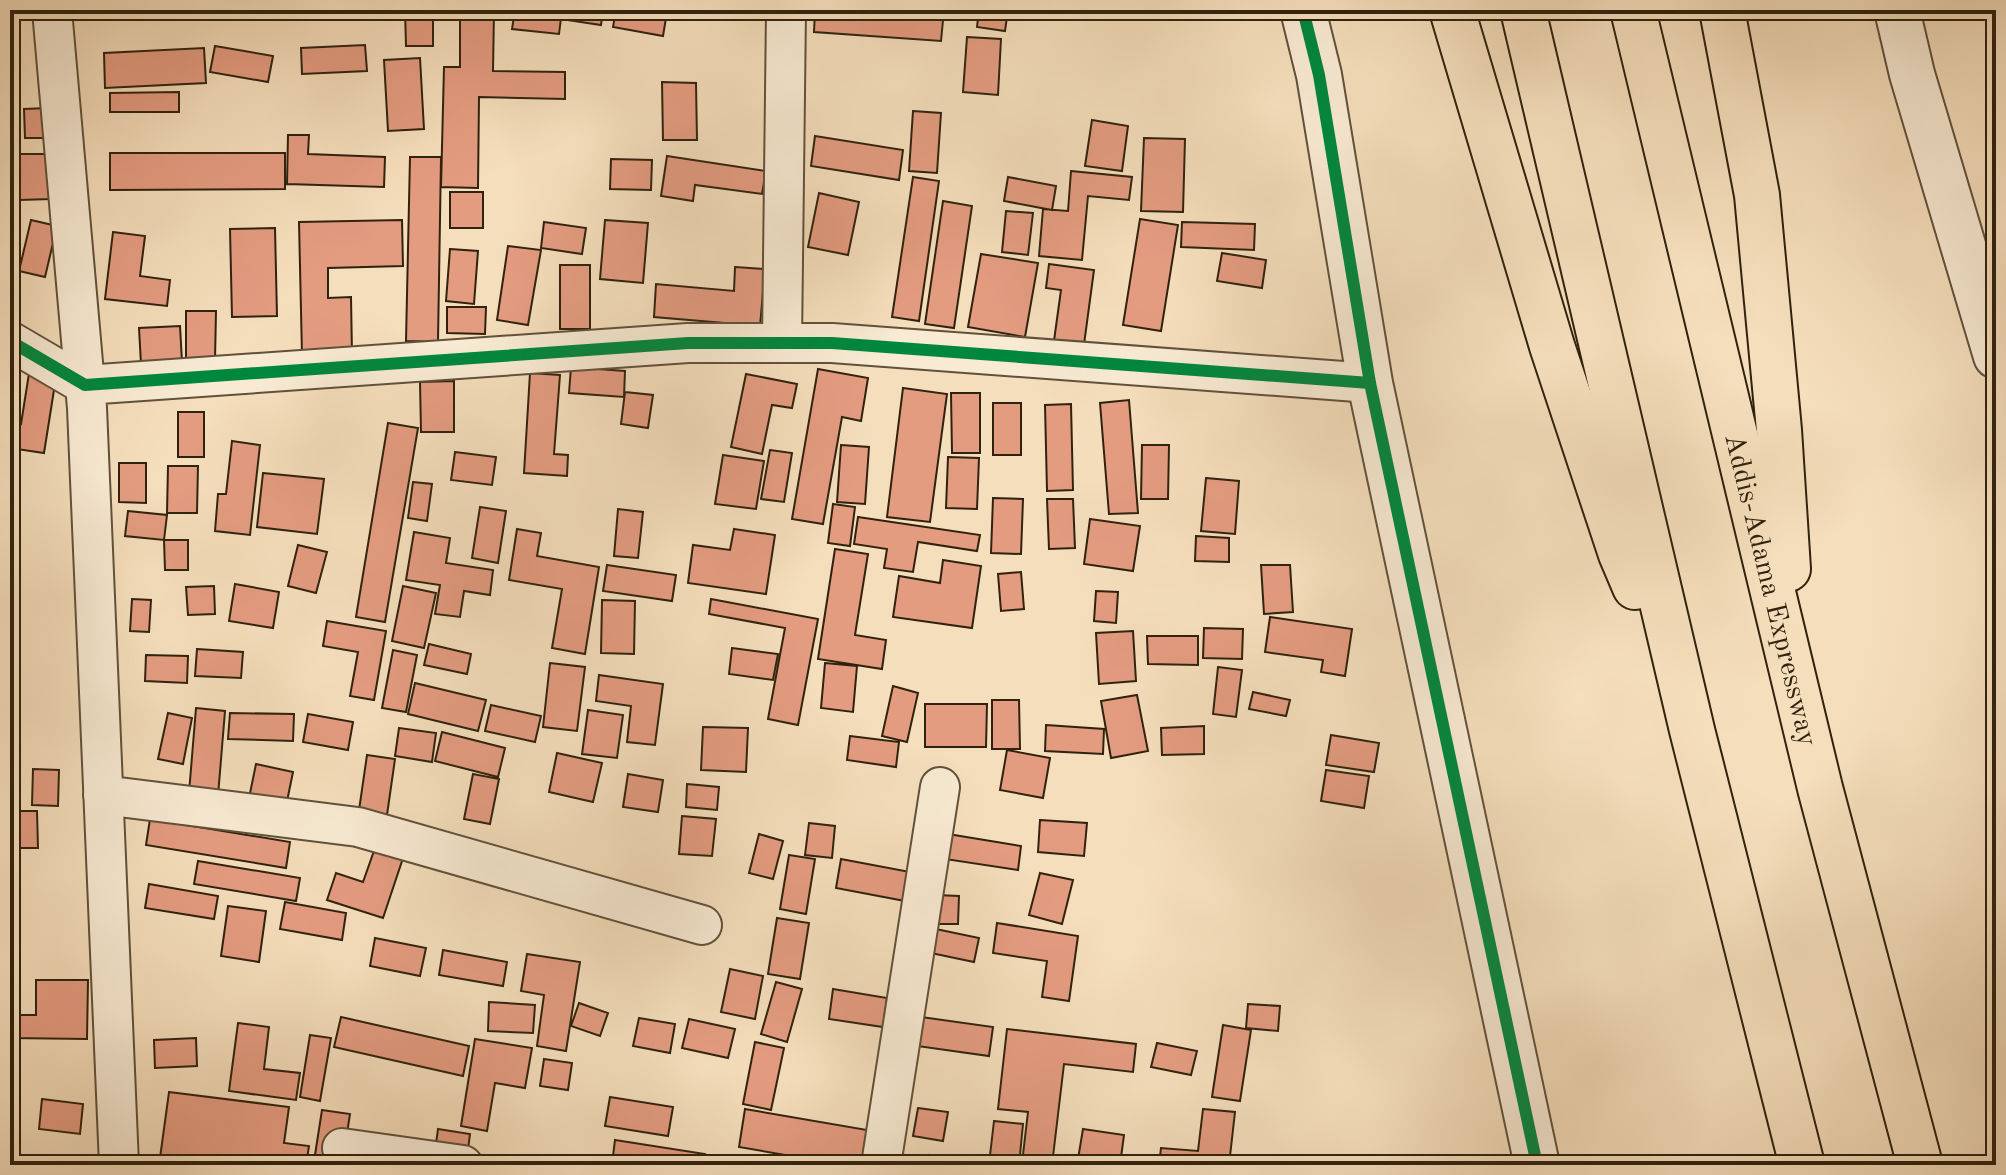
<svg xmlns="http://www.w3.org/2000/svg" width="2006" height="1175" font-family="'Old Standard TT',serif">
<style>
.building{fill:#e49c81;stroke:#30220e;stroke-width:2}
.lines{fill:none;stroke-linecap:round;stroke-linejoin:round}
.minor-casing{stroke:#61513a;stroke-width:42}
.tertiary-casing{stroke:#61513a;stroke-width:48}
.motorway-casing{stroke:#30220e;stroke-width:48}
.minor{stroke:#f8ead3;stroke-width:38}
.tertiary{stroke:#f8ead3;stroke-width:44}
.motorway{stroke:#f5debc;stroke-width:44}
.cycleway-casing{stroke:#f8ead3;stroke-width:17}
.cycleway{stroke:#00873e;stroke-width:12}
.labels{text-anchor:middle;stroke-width:6;stroke-linejoin:round;paint-order:stroke}
.street-label{font-size:28px;fill:#30220e;stroke:#f8ead3}
</style>
<rect width="100%" height="100%" fill="#f5debc"/>
<filter id="stains"><feTurbulence type="fractalNoise" baseFrequency=".0025" numOctaves="4"/><feColorMatrix values="0 0 0 0 .2 0 0 0 0 .09 0 0 0 0 .02 0 0 0 .5 -.17"/></filter>
<radialGradient id="worn" r=".72"><stop offset=".6" stop-color="#630" stop-opacity="0"/><stop offset="1" stop-color="#630" stop-opacity=".3"/></radialGradient>
<!-- building -->
<path class="building" d="M405,10H433V46H406Z
M460,10H494L493,71L565,72V99L479,97L478,188L441,187L444,67H460Z
M515,10H562L559,34L512,29Z
M568,10H603L601,25L567,20Z
M616,10L667,12L663,36L613,27Z
M815,10L897,13V10H944L941,41L814,32Z
M979,10H1008L1005,31L977,27Z
M967,37L1001,39L998,95L963,92Z
M365,45L367,71L302,74L301,48Z
M215,46L273,56L268,82L210,72Z
M204,48L206,83L105,88L104,53Z
M420,58L424,129L388,131L384,60Z
M662,82L696,83L697,140H663Z
M179,92V112H110V93Z
M48,108L49,138H25L24,109Z
M913,111L941,113L937,173L909,171Z
M1092,120L1128,126L1122,171L1085,166Z
M288,135H309L308,154L385,157L384,187L287,184Z
M815,136L903,150L899,180L811,166Z
M1144,138L1185,139L1183,212L1141,211Z
M110,153H285V189L110,190Z
M19,154H51V199L20,200Z
M667,156L766,171L762,194L695,185L693,201L661,196Z
M410,157H441L438,342L406,341Z
M611,159L652,160L651,190L610,189Z
M1071,171L1132,177L1129,200L1088,196L1082,260L1039,256L1043,209L1068,211Z
M913,177L939,181L919,321L892,317Z
M1008,177L1056,186L1052,210L1004,201Z
M450,192H483V228H450Z
M819,193L859,202L848,255L808,247Z
M943,201L972,206L954,328L925,324Z
M1006,211L1033,213L1028,255L1002,252Z
M1140,219L1178,225L1161,331L1123,325Z
M31,220L57,226L45,277L19,271Z
M402,220L403,266L328,268V298L351,297L352,354L302,355L299,222Z
M605,220L648,223L643,283L600,279Z
M544,222L586,228L582,254L541,248Z
M1182,222L1255,224L1254,250L1181,247Z
M275,228L277,316L232,317L230,229Z
M113,232L145,236L140,276L170,280L167,306L105,299Z
M508,246L541,250L528,325L497,320Z
M450,249L478,251L474,304L446,301Z
M1222,253L1266,260L1262,288L1217,281Z
M981,254L1038,263L1025,337L968,327Z
M1049,264L1094,270L1083,352L1053,348L1061,290L1046,288Z
M560,265H590V329H560Z
M735,267L765,269L760,326L654,317L656,284L734,291Z
M447,307H486L485,334L447,333Z
M186,311H216L215,360L186,359Z
M180,326L182,362L141,364L139,328Z
M30,367L57,371L44,453L10,448V422L21,424Z
M571,367L625,371L624,397L569,393Z
M818,369L868,378L861,421L842,417L823,524L792,519Z
M530,373L560,375L554,454L568,455L567,476L524,473Z
M746,374L797,384L792,408L772,405L762,454L731,447Z
M454,381V432H421L420,382Z
M903,388L947,394L930,522L887,517Z
M625,392L653,395L648,428L621,424Z
M951,393H980V453H952Z
M1129,400L1138,513L1109,514L1100,403Z
M993,403H1021V455H993Z
M1071,404L1073,490L1047,491L1045,405Z
M178,412H204V457H178Z
M388,423L418,428L385,622L356,617Z
M232,441L260,445L250,535L215,531L218,494H226Z
M841,445L869,447L865,504L837,502Z
M1142,445H1169L1168,499H1141Z
M770,450L792,453L784,502L761,499Z
M455,452L496,457L492,485L451,480Z
M723,455L764,461L756,509L715,504Z
M948,457L979,458L977,509L946,508Z
M119,463H146V503L119,502Z
M168,466H198L197,513H167Z
M263,473L324,479L317,534L257,527Z
M1206,478L1239,481L1235,534L1201,531Z
M413,482L432,484L427,521L408,518Z
M993,498L1023,499L1021,554L991,553Z
M1047,499H1073L1075,548L1049,549Z
M833,504L855,507L850,546L828,543Z
M480,507L506,511L498,563L472,558Z
M618,509L643,512L638,558L614,556Z
M128,511L167,515L164,540L125,536Z
M858,517L980,535L977,551L918,542L913,572L884,568L887,549L854,544Z
M1090,519L1140,526L1133,571L1084,564Z
M517,529L541,533L537,556L599,567L585,654L552,648L562,589L509,580Z
M734,529L775,535L766,594L688,583L693,545L730,550Z
M414,532L450,538L446,563L493,570L490,595L464,591L460,617L435,614L440,585L406,580Z
M1196,536L1229,538V562L1195,561Z
M164,540H188V570H165Z
M298,545L327,552L316,593L288,586Z
M835,549L868,554L855,635L886,640L882,669L818,659Z
M943,560L981,566L972,628L893,617L899,576L940,583Z
M607,565L676,575L672,601L603,591Z
M1261,565H1290L1293,612L1264,614Z
M10,567L20,568L19,594H10Z
M1021,572L1024,609L1001,611L998,574Z
M235,584L279,592L273,628L229,621Z
M214,586L215,614L188,615L186,587Z
M403,586L436,593L424,648L392,641Z
M1096,591L1118,592L1116,623L1094,621Z
M132,599L151,600L149,632L130,631Z
M711,599L818,619L798,725L768,719L785,628L709,614Z
M602,600L635,601L634,654L601,653Z
M1270,617L1352,629L1345,676L1321,672L1323,660L1265,652Z
M327,621L386,631L374,700L350,696L358,652L323,646Z
M1204,628L1243,629L1242,659L1203,658Z
M1133,631L1136,681L1099,684L1096,633Z
M1147,636H1198V665L1148,664Z
M429,644L471,654L467,674L424,665Z
M732,648L778,654L773,680L729,674Z
M197,649L243,652L241,678L195,676Z
M393,650L417,655L406,712L382,708Z
M146,655L188,656L187,683L145,681Z
M550,663L585,667L577,731L543,727Z
M825,663L857,666L853,712L821,708Z
M1218,667L1242,670L1236,717L1213,714Z
M599,675L663,684L655,745L627,742L631,706L596,701Z
M415,683L486,700L478,731L408,714Z
M893,686L918,693L907,742L882,736Z
M1253,692L1290,700L1286,716L1249,709Z
M1137,695L1148,751L1111,758L1101,701Z
M992,700H1019L1020,749H992Z
M925,704H987L986,747H925Z
M491,705L541,716L535,742L485,731Z
M196,708L225,711L217,808L188,805Z
M588,710L623,715L617,758L582,754Z
M168,713L192,718L183,764L158,759Z
M230,713L294,714L293,741L228,739Z
M308,714L353,722L348,750L303,742Z
M1046,725L1104,729L1103,754L1045,751Z
M1204,726V754L1162,755L1161,728Z
M703,727L748,728L746,772L701,770Z
M399,728L436,733L432,762L395,756Z
M442,732L505,748L498,777L435,761Z
M1331,735L1379,743L1374,772L1326,765Z
M850,736L899,742L896,767L847,760Z
M1007,750L1050,758L1043,798L1000,790Z
M557,753L602,763L593,802L549,792Z
M367,755L395,759L384,836L356,831Z
M256,764L293,772L284,816L247,808Z
M33,769L59,770L58,806L32,805Z
M1326,770L1369,776L1364,808L1321,801Z
M473,774L499,779L490,824L464,819Z
M628,774L663,780L658,812L623,807Z
M687,784L719,787L717,810L686,807Z
M10,811H37L38,848H10Z
M682,816L716,819L712,856L679,854Z
M150,819L290,842L286,868L146,845Z
M1040,820L1087,823L1084,856L1038,852Z
M809,823L835,826L832,858L805,855Z
M759,834L783,841L773,879L749,873Z
M948,834L1021,846L1018,870L945,859Z
M375,848L403,858L383,918L327,900L336,873L363,882Z
M789,855L815,859L806,914L780,909Z
M841,859L910,872L905,901L836,888Z
M198,861L300,878L296,901L194,884Z
M1040,873L1073,880L1062,924L1029,915Z
M149,884L218,896L214,919L145,908Z
M936,895L959,896L958,924H935Z
M285,902L346,913L342,940L280,929Z
M228,906L266,911L259,962L221,956Z
M777,918L809,923L800,979L768,974Z
M997,923L1078,936L1069,1001L1042,997L1047,961L993,953Z
M931,928L979,938L974,962L926,952Z
M375,938L426,948L420,976L370,966Z
M443,950L507,962L503,986L439,975Z
M527,954L580,962L566,1051L537,1046L544,995L521,991Z
M730,969L763,976L755,1019L721,1012Z
M36,980H88L87,1039L10,1038V1015H36Z
M776,982L802,989L787,1042L761,1034Z
M833,989L887,998L883,1027L829,1019Z
M489,1002L535,1005L533,1033L488,1031Z
M579,1003L608,1013L600,1036L571,1026Z
M1248,1004L1280,1006L1278,1031L1246,1028Z
M914,1016L993,1027L989,1056L910,1045Z
M341,1017L469,1046L463,1076L334,1047Z
M639,1018L675,1024L670,1053L633,1046Z
M689,1019L735,1029L728,1058L682,1048Z
M238,1023L269,1027L264,1069L300,1073L296,1100L229,1091Z
M1223,1025L1251,1030L1240,1101L1212,1097Z
M1007,1029L1136,1044L1133,1072L1064,1064L1052,1165L1022,1163L1028,1112L998,1109Z
M310,1035L331,1038L320,1101L300,1097Z
M196,1038L197,1066L155,1068L154,1040Z
M475,1039L532,1048L525,1088L495,1083L487,1131L461,1126Z
M755,1042L784,1048L771,1110L743,1104Z
M1157,1043L1197,1051L1191,1075L1151,1067Z
M544,1059L572,1063L568,1090L540,1086Z
M169,1092L289,1107L284,1143L309,1146L306,1165H216L160,1158Z
M610,1097L673,1107L668,1136L605,1126Z
M42,1099L83,1104L80,1134L39,1129Z
M918,1108L948,1112L943,1141L913,1136Z
M745,1109L867,1130L861,1165H843L739,1147Z
M1203,1109L1235,1112L1229,1165H1159L1161,1148L1198,1151Z
M322,1110L350,1114L343,1159L315,1155Z
M994,1121L1023,1124L1019,1165L989,1164Z
M438,1129L470,1134L466,1165H433Z
M1083,1129L1124,1135L1120,1165H1077Z
M615,1140L705,1154L703,1165L612,1164Z
M17,1155L45,1156V1165H17Z
M929,1155L970,1161L969,1165H927Z
M1235,1158L1277,1163L1276,1165H1235Z"/>
<g class="lines">
<!-- minor casing -->
<g class="minor-casing">
<path id="minor" d="M52,10L87,408L119,1165
M10,341L85,385L688,343H832L1370,383
M782,343L786,10
M103,795L358,827L702,925
M342,1148L463,1165
M881,1165L940,787"/>
</g>
<!-- tertiary casing -->
<g class="tertiary-casing">
<path id="tertiary" d="M1303,10L1319,75L1370,383L1537,1165
M1897,10L1912,74L1996,356"/>
</g>
<!-- motorway casing -->
<g class="motorway-casing">
<g id="motorway">
<path d="M1452,10L1552,346L1621,554L1635,587"/>
<path d="M1523,10L1692,730L1802,1165"/>
<path id="s1" d="M1633,10L1820,788L1920,1165"/>
<path d="M1722,10L1757,195L1779,430L1788,569"/>
</g>
</g>
<!-- minor -->
<use href="#minor" class="minor"/>
<!-- tertiary -->
<use href="#tertiary" class="tertiary"/>
<!-- motorway -->
<use href="#motorway" class="motorway"/>
<!-- cycleway casing -->
<g class="cycleway-casing">
<path id="cycleway" d="M1303,10L1319,75L1370,383L1537,1165
M10,341L85,385L688,343H832L1370,383"/>
</g>
<!-- cycleway -->
<use href="#cycleway" class="cycleway"/>
</g>
<g class="labels">
<!-- street labels -->
<g class="street-label">
<text dy="10" stroke="none"><textPath href="#s1" startOffset="596">Addis-Adama Expressway</textPath></text>
</g>
</g>
<!-- margin -->
<rect width="2006" height="1175" fill="none" stroke="#f5debc" stroke-width="40"/>
<rect x="12" y="12" width="1982" height="1151" fill="none" stroke="#30220e" stroke-width="4"/>
<rect x="20" y="20" width="1966" height="1135" fill="none" stroke="#30220e" stroke-width="2"/>
<rect width="100%" height="100%" filter="url(#stains)"/>
<rect width="100%" height="100%" fill="url(#worn)"/>
</svg>
